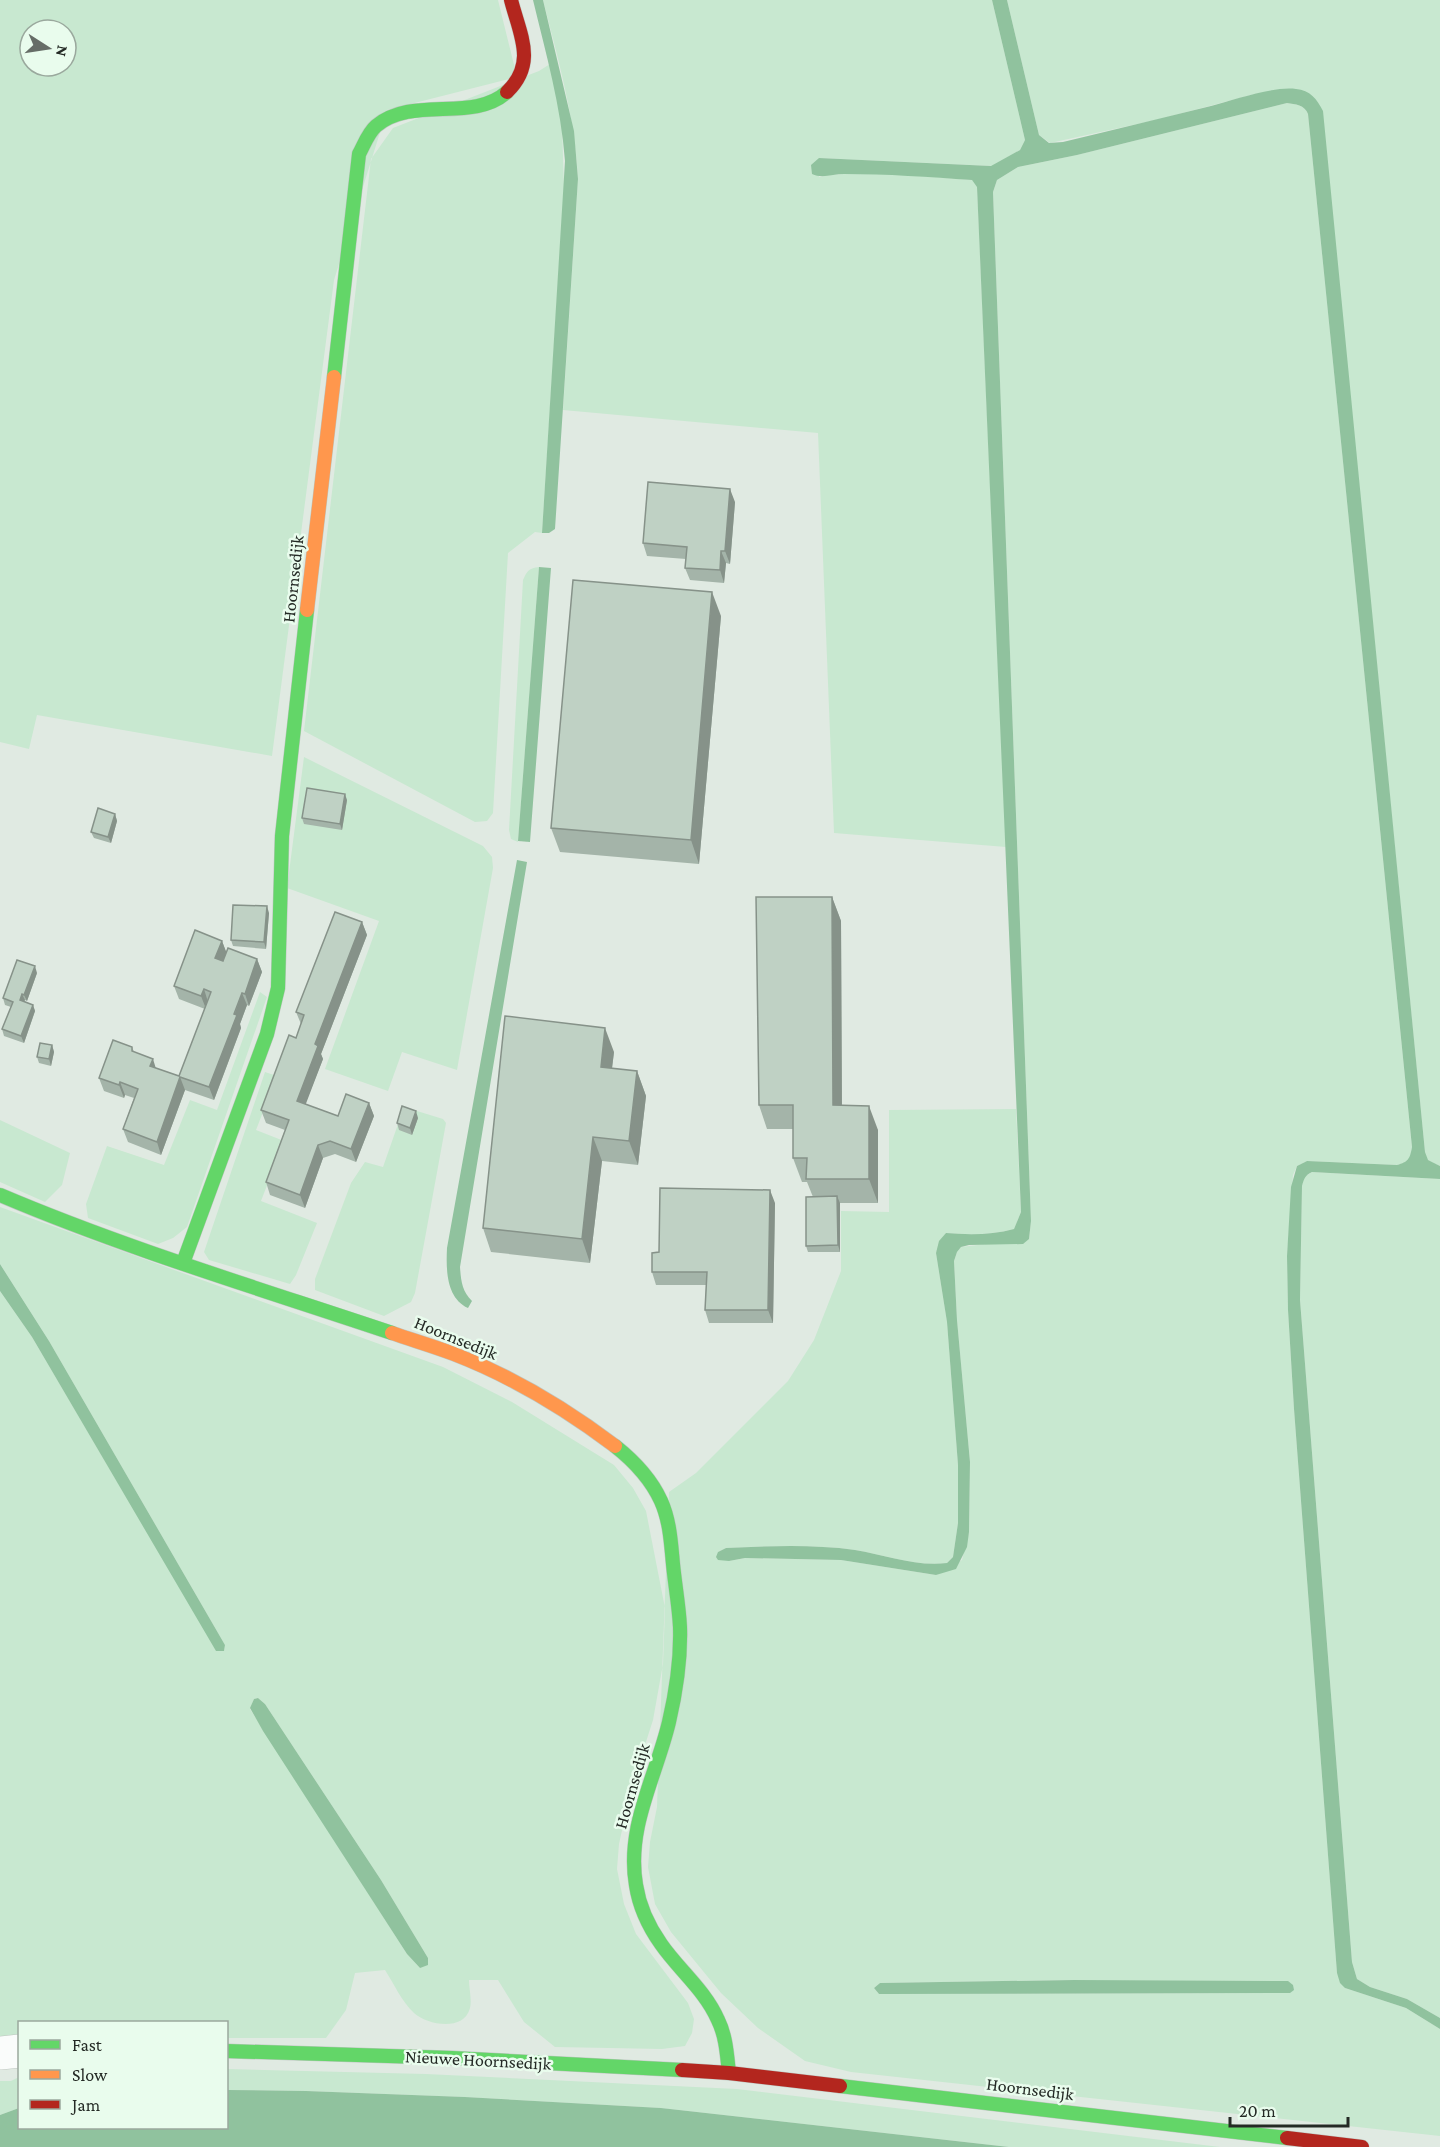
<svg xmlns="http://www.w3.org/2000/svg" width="1440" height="2147" font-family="'Crimson Pro',serif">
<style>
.green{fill:#c8e8d0;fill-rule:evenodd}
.water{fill:#90c29e}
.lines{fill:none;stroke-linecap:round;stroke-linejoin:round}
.street-casing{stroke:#bec6c0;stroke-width:34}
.fast-casing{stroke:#bec6c0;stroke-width:15}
.slow-casing{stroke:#bec6c0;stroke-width:15}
.jam-casing{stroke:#bec6c0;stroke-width:15}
.street{stroke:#fafcfb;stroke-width:33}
.fast{stroke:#63d668;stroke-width:14}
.slow{stroke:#ff974d;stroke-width:14}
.jam{stroke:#b3261e;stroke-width:14}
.wall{fill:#a4b4a9}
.shaded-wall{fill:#869289}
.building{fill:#bfd1c4;stroke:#869289;stroke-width:1.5}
.labels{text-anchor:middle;stroke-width:5;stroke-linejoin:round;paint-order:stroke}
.street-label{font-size:18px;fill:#242a25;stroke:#e9fced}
</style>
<rect width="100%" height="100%" fill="#e0eae2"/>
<!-- green -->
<path class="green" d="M0,0H498L517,77L387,110L334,280L272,756L37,715L29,749L0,742ZM30,30H66V66H30Z
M543,0H992L1025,140L1020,150L992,166L819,158V177C868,168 922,177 972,180L977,186L1006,847L834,833L818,433L563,410L578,179C575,118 558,59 543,0Z
M1007,0H1440V1166L1427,1160L1425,1152L1322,111L1259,93L1156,120L1050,143L1039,135Z
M550,64L562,125L564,188L542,533L535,532L508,553L493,813L487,821L475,822L304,731L371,159L393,128L539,71Z
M1287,103C1295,104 1305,105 1308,114L1412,1147L1411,1157L1407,1162L1397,1165L1307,1161L1297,1166L1293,1175L1287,1256L1288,1310L1294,1409L1337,1973L1345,1988L1406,2008L1440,2029V2136L851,2072L805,2061L758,2028L721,1993L671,1932L655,1904L648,1867L650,1842L657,1807L669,1492L696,1473L788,1381L814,1340L841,1271V1211L889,1212V1110L1016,1109L1021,1212L1014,1229C992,1235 969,1235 946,1233L936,1253L947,1322L958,1465V1523L953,1557L947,1563C917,1567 885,1555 855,1550C813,1544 769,1546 726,1548L718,1552L729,1561L745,1558L841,1560L936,1575L962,1560L969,1532L970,1462L957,1320L954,1261L957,1252L961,1247L1029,1239L1031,1221L993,192L997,180L1018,167L1077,155ZM1074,1980L1290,1993L879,1994L874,1988L880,1983Z
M539,567L518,842L511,839L509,830L523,580C527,571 529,568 539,567Z
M304,757L483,846L492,857L493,868L457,1070L402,1052L388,1091L325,1069L379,921L287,888Z
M260,992L267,997L187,1227L173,1238L158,1244L88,1218L86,1204L107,1146L164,1165L190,1100L217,1110Z
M265,1072L277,1076L256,1130L284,1141L261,1201L317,1223L296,1275L290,1284L209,1260L204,1252Z
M404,1107L443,1119L446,1123L415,1293L411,1302L384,1316L315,1290V1279L351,1183L365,1162L383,1167Z
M0,1120L70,1153L62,1185L45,1202L0,1182Z
M1312,1172L1440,1179V2018L1407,1999L1370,1987L1357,1979L1352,1962L1300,1300L1302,1186L1304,1177Z
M0,1207L443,1367L512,1402L614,1465L633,1488L646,1511L665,1608L663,1664L653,1720L631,1789L619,1844L617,1869L624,1904L636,1934L688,2003L694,2019L692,2033L685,2046L662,2049L555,2047L524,2022L498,1980H469C469,1988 472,2000 470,2008C464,2032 427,2025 414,2013C402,2002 394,1984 385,1970L355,1973L346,2010L326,2038H227L226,2022H20L19,2038H0V1291L32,1337L122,1490L224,1651L225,1645L49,1341L0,1264ZM258,1698L265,1704L381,1880L428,1958L420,1968L407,1954L250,1709L254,1699Z
M227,2069L426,2074L737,2089L1220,2147H1009L661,2108L465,2097L306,2091L227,2090Z
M19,2077V2108L0,2115V2081H11Z"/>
<!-- water -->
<path class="water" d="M533,0H543L574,131L578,179L555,529L549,533H542L565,161C561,106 546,54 533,0Z
M992,0H1007L1039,135L1049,143L1063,142C1113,130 1162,118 1211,106C1234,100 1273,86 1296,89C1310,90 1317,99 1323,111L1425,1152L1428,1160L1440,1166V1179L1312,1172C1305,1175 1304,1179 1302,1186L1300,1300L1352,1962L1357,1979L1370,1987L1407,1999L1440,2018V2029L1406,2008L1345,1988L1340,1983L1337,1973L1294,1409L1288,1310L1287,1256L1291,1187L1297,1166L1307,1161L1397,1165C1408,1162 1410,1159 1412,1147L1308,114C1305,105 1295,104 1287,103L1077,155L1018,167L997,180L993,192L1031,1221L1029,1239L1023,1244L969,1245L961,1247L957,1252L954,1261L957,1320L970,1462L969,1532L967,1547L956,1569L936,1575L841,1560L745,1558L729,1561L718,1560L716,1557L718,1552L726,1548C769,1546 813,1544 855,1550C885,1555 917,1567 947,1563L953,1557L958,1523V1465L947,1322L936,1253L939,1241L946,1233C969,1235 992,1235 1014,1229L1021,1212L977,187L972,180C929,177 887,174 844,174C833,174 822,179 812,174L811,165L819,158L991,166L1020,150L1025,140Z
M539,567L551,568L530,842L518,841Z
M517,860L527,862L460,1267C461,1281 462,1291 472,1301L468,1308C446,1298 446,1269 447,1248Z
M0,1264L49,1341L225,1645L224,1651H216L32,1337L0,1291Z
M258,1698L265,1704L381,1880L428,1958V1965L420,1968L407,1954L263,1731L250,1708L254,1699Z
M1074,1980L1288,1981L1293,1985L1294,1990L1290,1993L879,1994L874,1988L880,1983Z
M227,2090L306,2091L465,2097L661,2108L1009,2147H0V2115L19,2108L20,2128H226Z"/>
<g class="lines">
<!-- street casing -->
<g class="street-casing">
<path id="street" d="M0,2053L20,2051"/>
</g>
<!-- fast casing -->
<g class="fast-casing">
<path id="fast" d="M334,377L359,154C364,145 368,133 376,126C413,95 473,123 507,92
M0,1195C127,1249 261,1289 392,1333
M183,1263L267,1034L278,988L282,836L307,610
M615,1446C634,1461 651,1479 661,1501C670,1521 671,1543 673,1564C675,1585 679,1606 680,1627C681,1658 676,1692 669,1722C656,1777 626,1827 636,1885C639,1905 649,1927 661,1944C679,1970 705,1990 718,2020C726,2036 727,2055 729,2073
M226,2051L452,2058L682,2070
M840,2086L1287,2138"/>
</g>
<!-- slow casing -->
<g class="slow-casing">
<path id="slow" d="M307,610L334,377
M392,1333C412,1340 433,1346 454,1354C511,1376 566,1409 615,1446"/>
</g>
<!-- jam casing -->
<g class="jam-casing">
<path id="jam" d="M507,92C537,63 520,35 511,0
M682,2070L729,2073L840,2086
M1287,2138L1362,2147"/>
</g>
<!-- street -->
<use href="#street" class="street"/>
<!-- fast -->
<use href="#fast" class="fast"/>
<!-- slow -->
<use href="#slow" class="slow"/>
<!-- jam -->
<use href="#jam" class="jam"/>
</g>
<!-- wall -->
<path class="wall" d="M735,502L730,564L726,563L724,583L690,580L685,568L686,559L647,556L643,543Z
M721,616L699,864L560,852L551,828Z
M347,800L342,830L304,824L302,818Z
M115,814L117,821L111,843L94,838L91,832Z
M832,897L841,921L842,1105L878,1130V1203H840V1252H808L806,1246L813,1197L807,1182H802L793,1158V1129H767L759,1105Z
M269,913L266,949L233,946L231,940Z
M362,922L367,935L321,1054L323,1059L305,1104L338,1116L369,1103L374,1116L356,1162L335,1154L323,1158L305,1208L270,1195L266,1182L285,1130L266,1123L261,1110L296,1038L301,1024L296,1012Z
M222,941L226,952L257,959L262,972L249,1006L247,1005L240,1024L241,1028L214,1100L185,1090L161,1155L128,1142L123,1129L134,1098L125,1095L124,1098L104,1091L99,1078L132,1047L134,1052L156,1068L179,1076L205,1009L179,999L174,986Z
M37,973L27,1001L25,1000L24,1001L33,1005L35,1011L24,1043L4,1036L2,1029L11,1007L5,1005L3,998Z
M52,1045L54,1052L51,1066L39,1063L37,1057Z
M614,1052L612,1069L637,1071L646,1096L638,1165L602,1161L590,1263L491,1252L483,1228Z
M418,1118L412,1135L399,1130L397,1123Z
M775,1203L773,1323H709L705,1310L706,1285H656L652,1272L659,1252Z"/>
<!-- shaded-wall -->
<path class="shaded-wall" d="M730,489L735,502L730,564L725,551Z
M721,551L726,563L724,583L720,570Z
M712,592L721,616L699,864L691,840Z
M345,794L347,800L342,830L340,824Z
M115,814L117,821L111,843L108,837Z
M832,897L841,921L842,1129L833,1105Z
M267,906L269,913L266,949L264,942Z
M362,922L367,935L321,1054L323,1059L302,1114L297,1101L315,1044Z
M222,941L227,954L220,971L215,958Z
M257,959L262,972L249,1006L245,994Z
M35,966L37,973L27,1001L24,995Z
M204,989L208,1002L206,1009L201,996Z
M242,993L247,1005L240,1024L241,1028L214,1100L209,1087Z
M22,994L25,1000L22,1006L20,1000Z
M33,1005L35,1011L24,1043L21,1036Z
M605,1028L614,1052L609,1091L601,1067Z
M52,1045L54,1052L51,1066L49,1059Z
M153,1059L157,1072L150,1066Z
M637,1071L646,1096L638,1165L629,1141Z
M180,1077L185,1090L161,1155L157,1142Z
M120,1082L125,1095L124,1098L119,1085Z
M369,1103L374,1116L356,1162L351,1149Z
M869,1106L878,1130V1203L869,1179Z
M416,1111L418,1118L412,1135L410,1128Z
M593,1137L602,1161L590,1263L582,1239Z
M318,1145L323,1158L305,1208L300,1195Z
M770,1190L775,1203L773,1323L768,1310Z
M837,1196L840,1203V1252L838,1245Z"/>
<!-- building -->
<path class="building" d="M648,482L730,489L725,551H721L720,570L685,568L687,547L643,543Z
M573,580L712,592L691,840L551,828Z
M307,788L345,794L340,824L302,818Z
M98,808L115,814L108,837L91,832Z
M756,897H832L833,1105L869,1106V1179H806L807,1158H793V1105H759Z
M233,905L267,906L264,942L231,940Z
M335,912L362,922L315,1044L318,1046L297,1101L338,1116L346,1094L369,1103L351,1149L330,1141L318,1145L300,1195L266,1182L289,1120L261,1110L289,1035L296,1038L304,1015L296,1012Z
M195,930L222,941L215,958L223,961L228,948L257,959L245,994L242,993L234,1014L237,1015L209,1087L180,1077L157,1142L123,1129L138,1089L120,1082L119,1085L99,1078L113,1040L132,1047V1051L153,1059L150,1066L179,1076L211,992L204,989L201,996L174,986Z
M17,960L35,966L24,995L22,994L20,1000L33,1005L21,1036L2,1029L13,1002L3,998Z
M505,1016L605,1028L601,1067L637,1071L629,1141L593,1137L582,1239L483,1228Z
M40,1043L52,1045L49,1059L37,1057Z
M402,1106L416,1111L410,1128L397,1123Z
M660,1188L770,1190L768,1310H705L707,1272H652V1253L659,1252Z
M837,1196L838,1245L806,1246V1197Z"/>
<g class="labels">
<!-- street labels -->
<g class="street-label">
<text transform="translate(293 579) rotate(-84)" y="6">Hoornsedijk</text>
<text transform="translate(456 1338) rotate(22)" y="6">Hoornsedijk</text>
<text transform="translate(632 1786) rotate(-74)" y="6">Hoornsedijk</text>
<text transform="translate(478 2060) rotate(3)" y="6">Nieuwe Hoornsedijk</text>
<text transform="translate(1030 2089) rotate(7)" y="6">Hoornsedijk</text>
</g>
</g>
<!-- legend -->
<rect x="18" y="2021" width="210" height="108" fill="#e9fced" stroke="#9aa89d" stroke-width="1.5"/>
<rect x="30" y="2040" width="30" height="9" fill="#63d668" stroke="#9aa89d" stroke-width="1.5"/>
<text x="72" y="2051" font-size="18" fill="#242a25">Fast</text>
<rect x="30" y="2070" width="30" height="9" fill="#ff974d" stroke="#9aa89d" stroke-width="1.5"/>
<text x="72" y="2081" font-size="18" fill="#242a25">Slow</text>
<rect x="30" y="2100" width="30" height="9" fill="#b3261e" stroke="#9aa89d" stroke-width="1.5"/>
<text x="72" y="2111" font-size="18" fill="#242a25">Jam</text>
<!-- north arrow -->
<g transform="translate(48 48) rotate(102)"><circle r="28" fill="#e9fced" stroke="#9aa89d" stroke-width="1.5"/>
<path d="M0-4.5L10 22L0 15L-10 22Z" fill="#666d67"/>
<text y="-9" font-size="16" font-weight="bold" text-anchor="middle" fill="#242a25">N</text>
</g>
<!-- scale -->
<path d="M1230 2117v9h118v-9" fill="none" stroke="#242a25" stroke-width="3"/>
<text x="1239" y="2117" font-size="18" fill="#242a25" stroke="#e9fced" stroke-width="4.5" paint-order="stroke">20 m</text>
</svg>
